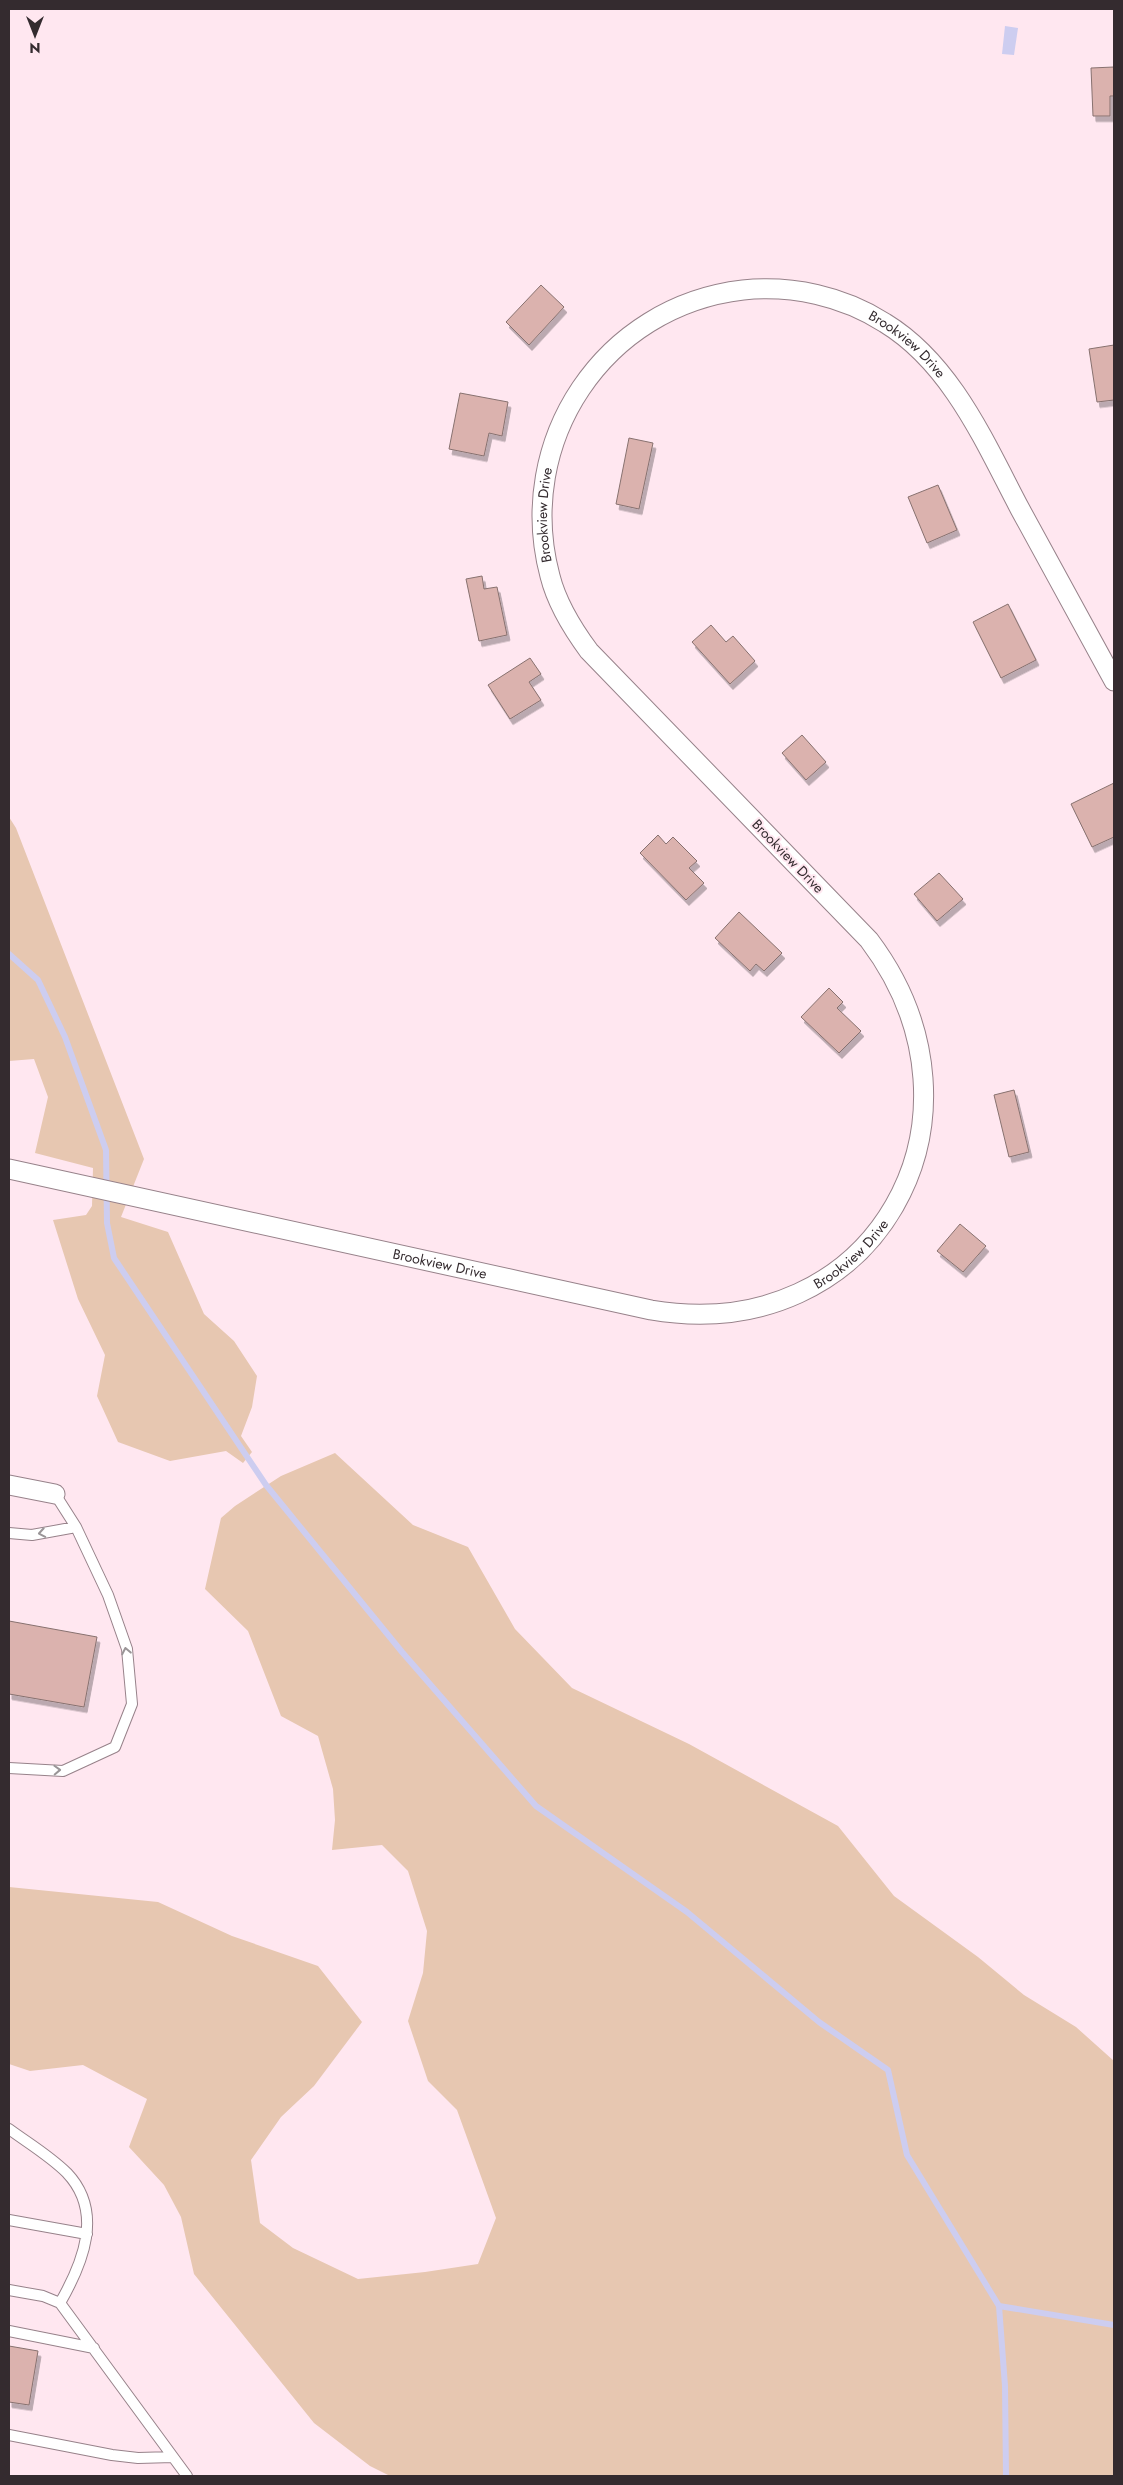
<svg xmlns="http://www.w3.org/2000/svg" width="1123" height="2485" font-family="Jost,sans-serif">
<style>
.green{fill:#e7c7b1}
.water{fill:#cdcdf0}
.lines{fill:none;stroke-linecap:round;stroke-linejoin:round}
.stream{stroke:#cdcdf0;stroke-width:6}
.building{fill:#dbb2ae;stroke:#87716f;filter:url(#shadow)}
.lane-casing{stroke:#97828a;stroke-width:12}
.street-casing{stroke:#97828a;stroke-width:21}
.lane{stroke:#fff;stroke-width:10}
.street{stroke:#fff;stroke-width:19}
.oneway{stroke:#9a9597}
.labels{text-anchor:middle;stroke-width:4;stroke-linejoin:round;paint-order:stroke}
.street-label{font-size:14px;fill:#342b2f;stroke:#ffe7f0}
</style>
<defs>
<filter id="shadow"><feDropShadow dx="3" dy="5.5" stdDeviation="0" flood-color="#0004"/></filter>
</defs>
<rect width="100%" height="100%" fill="#ffe7f0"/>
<!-- green -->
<path class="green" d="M9,817L16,828L144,1159L121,1217L168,1232L204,1314L234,1341L257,1376L252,1407L241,1436L252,1452L243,1463L226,1451L170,1461L118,1442L97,1396L105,1355L78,1299L53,1220L86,1215L92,1206L93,1168L35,1153L48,1097L34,1059L9,1061Z
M335,1453L413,1525L468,1547L515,1629L572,1688L689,1744L838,1826L894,1896L978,1957L1024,1995L1076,2027L1114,2061V2476H390L370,2466L314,2423L194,2274L181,2217L164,2185L129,2147L147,2099L83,2065L30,2071L9,2064V1887L158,1902L232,1936L318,1966L362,2022L314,2086L281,2117L251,2160L260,2223L293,2248L358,2279L425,2272L478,2264L496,2218L457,2110L428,2081L408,2021L423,1973L427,1931L408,1871L382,1845L332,1850L335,1820L333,1789L318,1736L281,1716L248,1631L205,1589L221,1518L235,1506L281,1476Z"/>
<!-- water -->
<path class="water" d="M1005,26L1018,28L1014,55L1002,54Z"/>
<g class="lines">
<!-- stream -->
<path class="stream" d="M9,954L38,980L65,1037L106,1150L107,1223L114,1258L266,1485L402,1652L536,1806L687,1912L819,2022L888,2070L907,2155L999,2306L1005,2386L1006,2476
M999,2306L1114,2325"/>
</g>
<!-- building -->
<path class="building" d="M1114,67V96H1110V116H1093L1091,68Z
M541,285L564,307L529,345L506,322Z
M1114,345V400L1097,402L1089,349Z
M460,393L508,402L502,436L489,433L484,456L449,449Z
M629,438L653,443L639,509L616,504Z
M938,485L957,530L927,543L908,497Z
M482,576L484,589L497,587L507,635L479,641L466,579Z
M1008,604L1036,660L1001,678L973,622Z
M711,625L726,642L733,636L755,661L730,684L692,642Z
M530,658L541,674L529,682L541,700L510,719L488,685Z
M802,735L826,762L806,780L782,753Z
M1114,783V837L1092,847L1071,804Z
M658,835L666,844L673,837L697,861L689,868L704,883L686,900L640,853Z
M939,873L963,899L937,921L914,894Z
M739,912L782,953L764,971L756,964L750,971L715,938Z
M829,988L843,1002L837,1008L861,1031L839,1053L801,1017Z
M1014,1090L1029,1152L1009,1157L994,1095Z
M960,1224L986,1246L963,1272L937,1251Z
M9,1621L97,1637L84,1707L9,1694Z
M9,2346L38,2351L29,2405L9,2402Z"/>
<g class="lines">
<!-- lane casing -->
<g class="lane-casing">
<path id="lane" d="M9,1533L32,1535L76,1527
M9,1768L63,1771L115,1747L132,1704L127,1649L108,1595L76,1527L55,1494
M9,2129C28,2143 50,2156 67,2173C104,2212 83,2263 60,2303
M9,2220L87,2234
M9,2290L43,2296L60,2303L187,2476
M9,2331L94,2348
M9,2435L112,2455L138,2458L173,2457"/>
</g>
<!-- street casing -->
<g class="street-casing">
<g id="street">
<path id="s1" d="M9,1169L651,1310C875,1348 1003,1118 869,940L589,651C572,628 557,604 550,576C514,441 604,306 743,290C792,285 843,296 885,323C952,364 985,443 1020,509C1052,567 1083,624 1114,681"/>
<path d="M9,1485L55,1494"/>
</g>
</g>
<!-- lane -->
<use href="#lane" class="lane"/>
<!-- street -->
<use href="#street" class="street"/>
</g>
<!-- one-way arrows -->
<defs><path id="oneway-chevron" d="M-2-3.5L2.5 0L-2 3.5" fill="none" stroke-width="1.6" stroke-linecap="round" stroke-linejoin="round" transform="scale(1.25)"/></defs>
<g class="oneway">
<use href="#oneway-chevron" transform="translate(42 1533) rotate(170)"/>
<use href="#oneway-chevron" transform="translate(126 1651) rotate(-101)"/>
<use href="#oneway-chevron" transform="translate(57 1770) rotate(-2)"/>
</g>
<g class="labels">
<!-- street labels -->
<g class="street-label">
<text dy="5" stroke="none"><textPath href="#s1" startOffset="2281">Brookview Drive</textPath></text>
<text dy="5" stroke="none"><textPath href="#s1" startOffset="1772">Brookview Drive</textPath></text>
<text transform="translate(788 856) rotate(46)" y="5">Brookview Drive</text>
<text dy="5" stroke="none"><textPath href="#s1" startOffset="874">Brookview Drive</textPath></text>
<text dy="5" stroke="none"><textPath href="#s1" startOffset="441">Brookview Drive</textPath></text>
</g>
</g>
<!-- border -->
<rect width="1123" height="2485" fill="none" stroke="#342b2f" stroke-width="20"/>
<!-- north arrow -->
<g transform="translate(35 35) rotate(180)" stroke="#ffe7f0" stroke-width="4" paint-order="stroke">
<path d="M0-4L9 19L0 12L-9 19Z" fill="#342b2f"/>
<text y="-8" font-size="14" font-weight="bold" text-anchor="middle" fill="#342b2f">N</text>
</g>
</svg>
